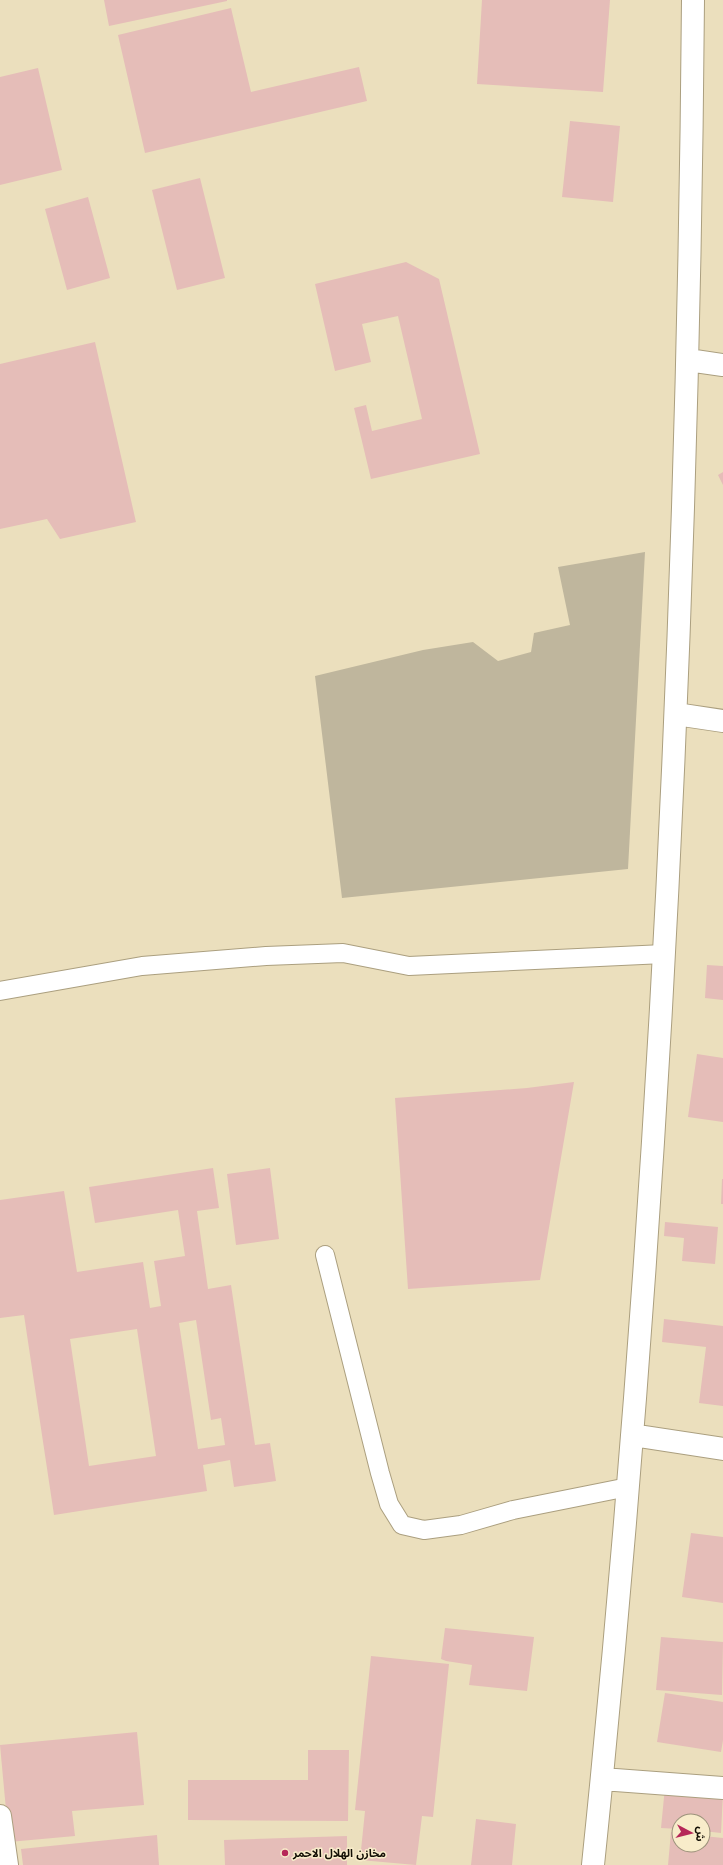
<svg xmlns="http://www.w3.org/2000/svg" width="723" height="1865" font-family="'Work Sans','Noto Sans Arabic',sans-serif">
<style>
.green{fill:#bfb69d}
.building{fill:#e5bdb8;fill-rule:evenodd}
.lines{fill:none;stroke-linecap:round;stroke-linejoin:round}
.service-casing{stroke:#ab9f7f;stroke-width:20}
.minor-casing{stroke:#ab9f7f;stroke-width:24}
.service{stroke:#fff;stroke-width:18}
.minor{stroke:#fff;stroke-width:22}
.poi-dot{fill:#b62758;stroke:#f8ecca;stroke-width:1.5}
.labels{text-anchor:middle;stroke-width:3;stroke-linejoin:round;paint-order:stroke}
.poi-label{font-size:11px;font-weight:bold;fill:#120e04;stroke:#f8ecca;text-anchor:start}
</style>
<rect width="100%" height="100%" fill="#ebdfbd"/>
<!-- green -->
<path class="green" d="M645,552L628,869L342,898L315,676L423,650L473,642L498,661L531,652L534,633L570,625L558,567Z"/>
<!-- building -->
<path class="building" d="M104,0H227V1L109,26Z
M482,0H610L603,92L477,84Z
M231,8L251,92L359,67L367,101L145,153L118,35Z
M38,68L62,170L0,185V77Z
M570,121L620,126L613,202L562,197Z
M200,178L225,278L177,290L152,190Z
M88,197L110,278L67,290L45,209Z
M406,262L439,279L480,454L371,479L354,408L366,405L372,431L422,419L398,316L362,324L371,362L335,371L315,284Z
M95,342L136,522L60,539L47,519L0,529V364Z
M723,472V485L718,475Z
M707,965L723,966V1000L705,998Z
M697,1054L723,1058V1122L688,1117Z
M574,1082L540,1280L408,1289L395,1098L527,1088Z
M213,1168L219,1208L197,1211L208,1289L231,1285L255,1445L270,1443L276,1481L234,1487L230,1460L203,1465L207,1491L54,1515L24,1315L0,1318V1200L64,1191L77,1272L143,1262L150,1308L161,1306L154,1261L185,1256L178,1210L95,1223L89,1187ZM196,1320L211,1420L221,1418L225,1445L198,1449L179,1323ZM137,1329L156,1456L89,1466L70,1339Z
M270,1168L279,1239L236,1245L227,1174Z
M722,1179H723V1204H721Z
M665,1222L718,1227L715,1264L682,1261L684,1238L664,1236Z
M664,1319L723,1326V1406L699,1403L706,1347L662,1342Z
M691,1533L723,1537V1603L682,1597Z
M445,1628L534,1637L527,1691L469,1685L472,1665L446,1661L441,1659Z
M661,1637L723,1642L722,1695L656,1690Z
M371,1656L449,1664L433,1817L422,1816L416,1865L360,1860L365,1811L355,1810Z
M665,1693L723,1702V1740L721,1752L657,1742Z
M137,1732L144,1805L72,1811L75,1836L9,1842L0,1745Z
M308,1750H349L348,1821L188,1820V1780H308Z
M665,1787L723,1792L721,1833L703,1831V1821H679V1829L661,1828Z
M476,1819L516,1824L512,1865H471Z
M671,1832L679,1833V1845H703V1836L723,1838V1865H668Z
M157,1835L159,1865H23L21,1849Z
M347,1836V1865H225L224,1840Z"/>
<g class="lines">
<!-- service casing -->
<g class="service-casing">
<path id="service" d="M0,991L142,966L266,956L343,953L409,966L664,954
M325,1255L380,1473L389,1504L402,1525L424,1530L461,1525L513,1510L628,1487"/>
</g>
<!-- minor casing -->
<g class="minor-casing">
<path id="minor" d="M688,360L723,365
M676,714L723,721
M632,1435L723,1449
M602,1779L723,1788
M0,1816L7,1865
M593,1865C657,1245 688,623 693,0"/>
</g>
<!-- service -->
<use href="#service" class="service"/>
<!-- minor -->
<use href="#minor" class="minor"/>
</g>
<!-- markers -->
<circle class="poi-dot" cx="285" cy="1853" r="4"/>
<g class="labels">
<!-- poi labels -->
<g class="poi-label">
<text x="293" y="1857">مخازن الهلال الاحمر</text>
</g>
</g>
<!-- north arrow -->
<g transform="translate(691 1833) rotate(97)"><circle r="19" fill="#f8ecca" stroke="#9c937b"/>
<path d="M0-3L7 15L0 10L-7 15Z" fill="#b62758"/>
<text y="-6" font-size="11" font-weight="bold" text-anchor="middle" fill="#120e04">ش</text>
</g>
</svg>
